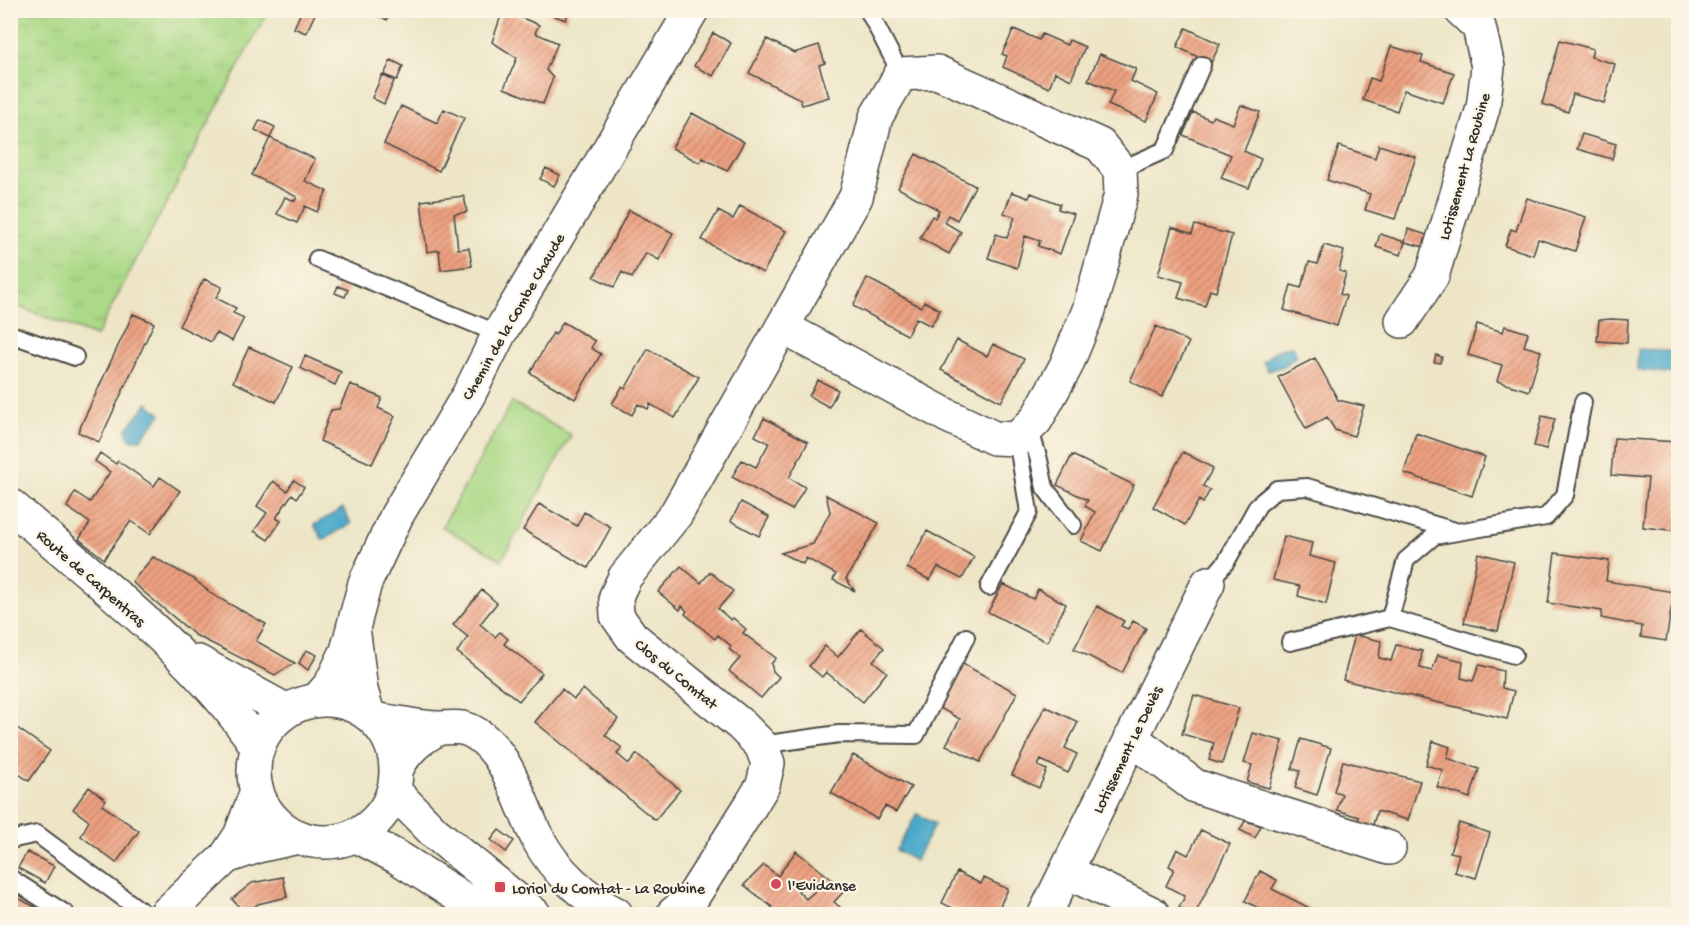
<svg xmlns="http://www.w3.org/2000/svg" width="1689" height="925" font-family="'Gochi Hand',sans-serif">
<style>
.grass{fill:url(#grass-tufts);stroke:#6b8259;stroke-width:1.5}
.pitch{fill:#abd987;stroke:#6b8259;stroke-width:1.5}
.water{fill:#4baaca;stroke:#3b6a7a;stroke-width:1.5}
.building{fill:url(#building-hatch);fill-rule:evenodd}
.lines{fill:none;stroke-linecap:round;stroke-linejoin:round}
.lane-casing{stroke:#484742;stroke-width:20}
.street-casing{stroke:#484742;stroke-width:36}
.primary-casing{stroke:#484742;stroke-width:36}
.lane{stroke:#fff;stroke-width:16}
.street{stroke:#fff;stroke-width:33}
.primary{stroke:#fff;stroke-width:33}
.poi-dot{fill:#d1495b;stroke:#fcf5e5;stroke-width:2}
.labels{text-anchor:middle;stroke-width:4.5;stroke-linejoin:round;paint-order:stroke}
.street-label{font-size:16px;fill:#2b2b2b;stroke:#fcf5e5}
.poi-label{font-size:16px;fill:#2b2b2b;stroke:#fcf5e5;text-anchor:start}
</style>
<defs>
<pattern id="grass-tufts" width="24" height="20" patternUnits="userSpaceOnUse" patternTransform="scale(1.5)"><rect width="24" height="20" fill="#abd987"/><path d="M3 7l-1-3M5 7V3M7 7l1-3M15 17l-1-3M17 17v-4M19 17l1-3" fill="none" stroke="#93ba75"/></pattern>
<pattern id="building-hatch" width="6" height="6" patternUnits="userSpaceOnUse" patternTransform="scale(1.5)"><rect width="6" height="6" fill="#eda080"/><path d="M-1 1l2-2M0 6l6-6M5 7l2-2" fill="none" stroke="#c08369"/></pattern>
</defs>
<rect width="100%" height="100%" fill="#fcf5e5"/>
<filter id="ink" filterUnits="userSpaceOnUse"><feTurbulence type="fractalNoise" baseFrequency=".0167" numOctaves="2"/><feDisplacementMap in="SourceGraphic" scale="12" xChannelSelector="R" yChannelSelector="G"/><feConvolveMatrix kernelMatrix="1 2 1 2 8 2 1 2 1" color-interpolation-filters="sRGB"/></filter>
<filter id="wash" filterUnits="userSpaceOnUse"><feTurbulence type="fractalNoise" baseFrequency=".008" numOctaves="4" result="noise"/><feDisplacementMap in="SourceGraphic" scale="24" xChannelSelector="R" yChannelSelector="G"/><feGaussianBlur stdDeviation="1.35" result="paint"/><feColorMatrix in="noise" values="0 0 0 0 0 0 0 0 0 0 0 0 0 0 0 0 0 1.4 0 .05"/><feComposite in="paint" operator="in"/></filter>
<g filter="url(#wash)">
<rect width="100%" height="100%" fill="#ede5c6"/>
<!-- grass -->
<path class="grass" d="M10,11H268L96,336L11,304Z"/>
<!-- pitch -->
<path class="pitch" d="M512,402L571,435L502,560L442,527Z"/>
<!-- water -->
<path class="water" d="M1292,346L1297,355L1284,366L1268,371L1263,362L1275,351Z
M1638,349L1678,352V374L1637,370Z
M148,403L161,414L140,440H130L126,430Z
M343,508L351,524L323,540L314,525Z
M917,814L935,824L915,861L896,850Z"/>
<g id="blocks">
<!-- building -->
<path class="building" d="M302,10L315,14L306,33L294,28Z
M367,10H392L387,20Z
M503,10L539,25L535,33L558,43L546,70L553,78L543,104L504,88L517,58L492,42Z
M550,10H569L566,20L549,14Z
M1186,28L1220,44L1211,63L1177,47Z
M1014,29L1039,40L1042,34L1067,45L1069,40L1085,47L1071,80L1055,72L1049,88L1003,67L1007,56L1002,54Z
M713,33L731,43L713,76L694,66Z
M767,39L794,53L819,45L825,63L819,65L829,97L802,105L800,99L749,73Z
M1560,40L1593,49L1591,57L1615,64L1604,103L1573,94L1568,112L1542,104Z
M1391,46L1423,56L1421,62L1454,73L1443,103L1404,90L1397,111L1363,100L1370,78L1379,81Z
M1100,54L1136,69L1131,81L1158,94L1146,121L1108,105L1114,91L1088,80Z
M391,60L403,66L397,80L384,75Z
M382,75L394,81L384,104L372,98Z
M1241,105L1260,112L1244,151L1261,159L1249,188L1221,178L1231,155L1183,135L1193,112L1211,120L1213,116L1233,124Z
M401,106L437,123L444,109L464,118L439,171L384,144Z
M692,113L744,142L727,171L703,158L700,163L672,148Z
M260,120L275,127L270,138L315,159L305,181L327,191L317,212L305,206L297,223L277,214L285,197L295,201L297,197L252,175L270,138L255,130Z
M1582,134L1616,144L1612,159L1577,149Z
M1379,145L1416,157L1395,219L1365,210L1370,194L1327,180L1339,146L1375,158Z
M916,154L975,186L957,220L948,215L944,222L961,232L949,254L920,238L932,216L935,218L939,210L898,188Z
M546,168L560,175L554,186L540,179Z
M1012,192L1029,198L1031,193L1060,204L1058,209L1074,214L1060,254L1038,246L1040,241L1025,236L1017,268L988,258L996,234L1007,238L1015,217L1004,213Z
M464,196L467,212L454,214L458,249L469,248L472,266L441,270L439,250L427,252L421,201Z
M1527,198L1586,217L1575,251L1538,239L1533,255L1505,246L1511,229L1516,231Z
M740,206L786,231L763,273L702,240L718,211L733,219Z
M629,210L673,233L659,260L646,253L632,278L622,272L614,287L594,277Z
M1195,225L1232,235L1216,292L1210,290L1205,306L1178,298L1183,282L1158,275L1172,227L1192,234Z
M1408,229L1427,235L1424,247L1405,242L1401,255L1376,247L1380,234L1405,242Z
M1324,245L1344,251L1339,271L1346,273L1340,294L1346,296L1337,326L1284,310L1291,285L1301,288L1309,262L1318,264Z
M867,278L921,307L924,301L940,310L931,326L916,318L907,335L853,306Z
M204,279L222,287L216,298L236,308L233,313L244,318L232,341L216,333L211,342L179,326Z
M338,286L348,290L345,297L335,293Z
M133,314L154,323L99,442L78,432Z
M1611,319L1628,320L1627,343L1597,341L1599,320Z
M563,322L595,341L591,348L601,354L575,399L530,373L553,333L555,335Z
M1477,324L1503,332L1505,326L1528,333L1524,346L1541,351L1529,391L1497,381L1502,365L1468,355Z
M1156,326L1189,342L1162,397L1130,381Z
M957,340L987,356L993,344L1024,359L1001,402L941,370Z
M249,347L293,367L276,402L233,382Z
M648,349L699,377L675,418L650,404L648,409L638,404L632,415L612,404L622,387L625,389Z
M1436,355L1442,357L1440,363L1434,362Z
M305,356L341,372L335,385L300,368Z
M1315,358L1338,400L1364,406L1354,436L1335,430L1327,417L1306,429L1278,377Z
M818,380L838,390L829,407L809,396Z
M350,384L382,398L378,408L395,416L372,464L320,441L331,410L339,409Z
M1542,416L1555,419L1546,449L1534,446Z
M764,418L808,442L789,478L805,487L792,510L732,477L742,460L756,467L769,443L755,436Z
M1416,433L1485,457L1472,496L1404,473Z
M1614,438L1678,442V531L1643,527L1648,478L1611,475Z
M1183,452L1213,468L1203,486L1210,490L1203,503L1199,500L1185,525L1153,507Z
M100,453L116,464L118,461L154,486L160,477L180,491L150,534L131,521L104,559L79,539L90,523L67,507L75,492L90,502L110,472L95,461Z
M1072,455L1134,485L1102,551L1081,541L1095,512L1085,506L1088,500L1057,485Z
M294,480L304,487L297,498L292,494L276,518L281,521L268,540L254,531L267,513L257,506L273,481L287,491Z
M826,495L879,523L846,579L855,591L833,580L836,574L806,558L803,564L781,553L813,544L830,512Z
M741,502L769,517L759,536L731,521Z
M539,504L577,526L584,512L611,527L588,568L523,530Z
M927,531L974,557L962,579L938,567L930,580L907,568Z
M1284,536L1312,543L1309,556L1336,563L1326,604L1298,596L1300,586L1273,580Z
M1478,553L1514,562L1498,631L1464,623Z
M1555,553L1609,561L1606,581L1674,592L1666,641L1641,637L1642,626L1601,618L1602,611L1548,603Z
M153,557L194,579L213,595L266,624L256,641L295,663L275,675L195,635L132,582Z
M681,566L701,583L710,572L733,591L718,609L731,620L733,618L746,629L743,633L776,658L771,664L773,671L779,677L761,698L729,671L740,658L729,649L731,646L718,635L715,639L685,614L687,611L682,606L680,610L658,592Z
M1003,584L1033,599L1038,589L1066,604L1047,642L988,612Z
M482,590L497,603L480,624L495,637L500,632L508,639L504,644L542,673L519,701L457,652L468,637L453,625Z
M1097,606L1124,621L1121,626L1128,629L1133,621L1146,628L1122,673L1074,649Z
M861,629L884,648L873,661L887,672L863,702L826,672L822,677L809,666L825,646L838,657Z
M1355,635L1381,641L1379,658L1391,661L1396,645L1422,651L1420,668L1432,671L1438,655L1463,661L1461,678L1473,681L1479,665L1503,671L1502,688L1514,691L1507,719L1343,680Z
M306,650L317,655L308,670L299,663Z
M959,662L1017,693L980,762L946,745L960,719L936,706Z
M562,689L574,699L583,689L618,719L605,735L622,748L617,754L629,764L637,754L680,790L655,820L535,722Z
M1194,695L1239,708L1222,764L1209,760L1214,743L1182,734Z
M1045,706L1078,722L1065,748L1077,754L1068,773L1041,760L1038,766L1047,770L1039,788L1012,775Z
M10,723L50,751L29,781L10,768Z
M1253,733L1283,741L1269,788L1247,782L1252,765L1244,763Z
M1301,739L1331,748L1317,795L1295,788L1300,771L1292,769Z
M1433,741L1450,747L1447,758L1479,769L1470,798L1437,787L1443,770L1426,765Z
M853,755L911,787L896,812L885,806L877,819L831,793Z
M1343,761L1420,781L1408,820L1377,811L1372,828L1358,824L1359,817L1337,810L1342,794L1334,791Z
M89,787L106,800L102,805L139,831L116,863L81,836L89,821L73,809Z
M1245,821L1261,826L1255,838L1240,830Z
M1459,823L1490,833L1476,878L1454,872L1459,854L1450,852Z
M499,830L514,841L506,852L491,840Z
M1201,830L1230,844L1195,914H1192L1179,908L1185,896L1166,886L1174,869L1169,866L1177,849L1188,855Z
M796,851L845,890L834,902L848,914H768L772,907L744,885L764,865L778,876ZM807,883L815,891L806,899L798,891Z
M27,852L54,866L45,883L18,868Z
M1260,871L1277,880L1272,889L1321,914H1259L1262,910L1245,901Z
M957,872L981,884L984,878L1008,889L996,914H965L942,903Z
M283,877L287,897L258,904L245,914L232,899L252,883Z
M18,898L35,907L30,914H10Z"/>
</g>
</g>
<g filter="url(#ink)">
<use href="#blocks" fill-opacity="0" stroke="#484742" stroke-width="1.5"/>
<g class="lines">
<!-- lane casing -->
<g class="lane-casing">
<path id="lane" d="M868,10L901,74
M1120,170L1165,150L1202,65
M317,259L499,334
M10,334L75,357
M1029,427L1039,460L1045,488L1073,525
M1208,583L1226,562L1258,505L1277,489L1307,487L1455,531
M989,587L1029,512L1017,439
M1390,618L1514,655
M1290,642L1390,618L1406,560L1434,536L1546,517L1565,495L1583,402
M761,745L839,734L916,735L966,637
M10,840L37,834L145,914
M10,878L66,914"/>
</g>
<!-- street casing -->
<g class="street-casing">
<path id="street" d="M1402,321L1432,276L1483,108L1488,67L1479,27L1461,10
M354,635L361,690L368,714
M317,700L331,684L347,651L365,583L397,515L469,394L499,334L692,10
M374,719C395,722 416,727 437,728C451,728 460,725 473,732C509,751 520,806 538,839C555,871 585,898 616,914
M1131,738L1195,786L1389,848
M397,768C407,749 419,739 439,728
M226,857L258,846L299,837
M1066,871L1153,914
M166,914L226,857L240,836L257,791
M673,914L692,898L751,805L763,785L768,763L761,745L741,725L632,637L617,616L616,596L625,577L676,514L856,197L876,117L901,74L937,72L1100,145L1120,170L1121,194L1089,310L1066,366L1036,420L1017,439L994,438L946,415L782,327
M1045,914L1208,583"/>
</g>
<!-- primary casing -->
<g class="primary-casing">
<path id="primary" d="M10,505C92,577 199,657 258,748
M198,662L287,711
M254 771a71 71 0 1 1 142 0a71 71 0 1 1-142 0Z
M394,791L435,833L534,914
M355,835L397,857L487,914"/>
</g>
<!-- lane -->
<use href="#lane" class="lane"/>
<!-- street -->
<use href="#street" class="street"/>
<!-- primary -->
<use href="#primary" class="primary"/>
</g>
</g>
<!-- markers -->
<g class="poi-dot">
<circle cx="776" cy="884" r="6"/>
<rect x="494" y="881" width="12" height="12" rx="3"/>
</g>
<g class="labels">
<!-- street labels -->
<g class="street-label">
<text transform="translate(1463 166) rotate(-74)" y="6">Lotissement La Roubine</text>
<text transform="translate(512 316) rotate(-60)" y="6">Chemin de la Combe Chaude</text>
<text transform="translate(92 577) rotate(41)" y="6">Route de Carpentras</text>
<text transform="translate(677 673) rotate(39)" y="6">Clos du Comtat</text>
<text transform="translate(1126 749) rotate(-64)" y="6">Lotissement Le Devès</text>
</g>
<!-- poi labels -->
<g class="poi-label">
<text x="788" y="890">l'Evidanse</text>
<text x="512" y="893">Loriol du Comtat - La Roubine</text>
</g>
</g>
<!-- margin -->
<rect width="1689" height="925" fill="none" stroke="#fcf5e5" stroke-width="36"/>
</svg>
